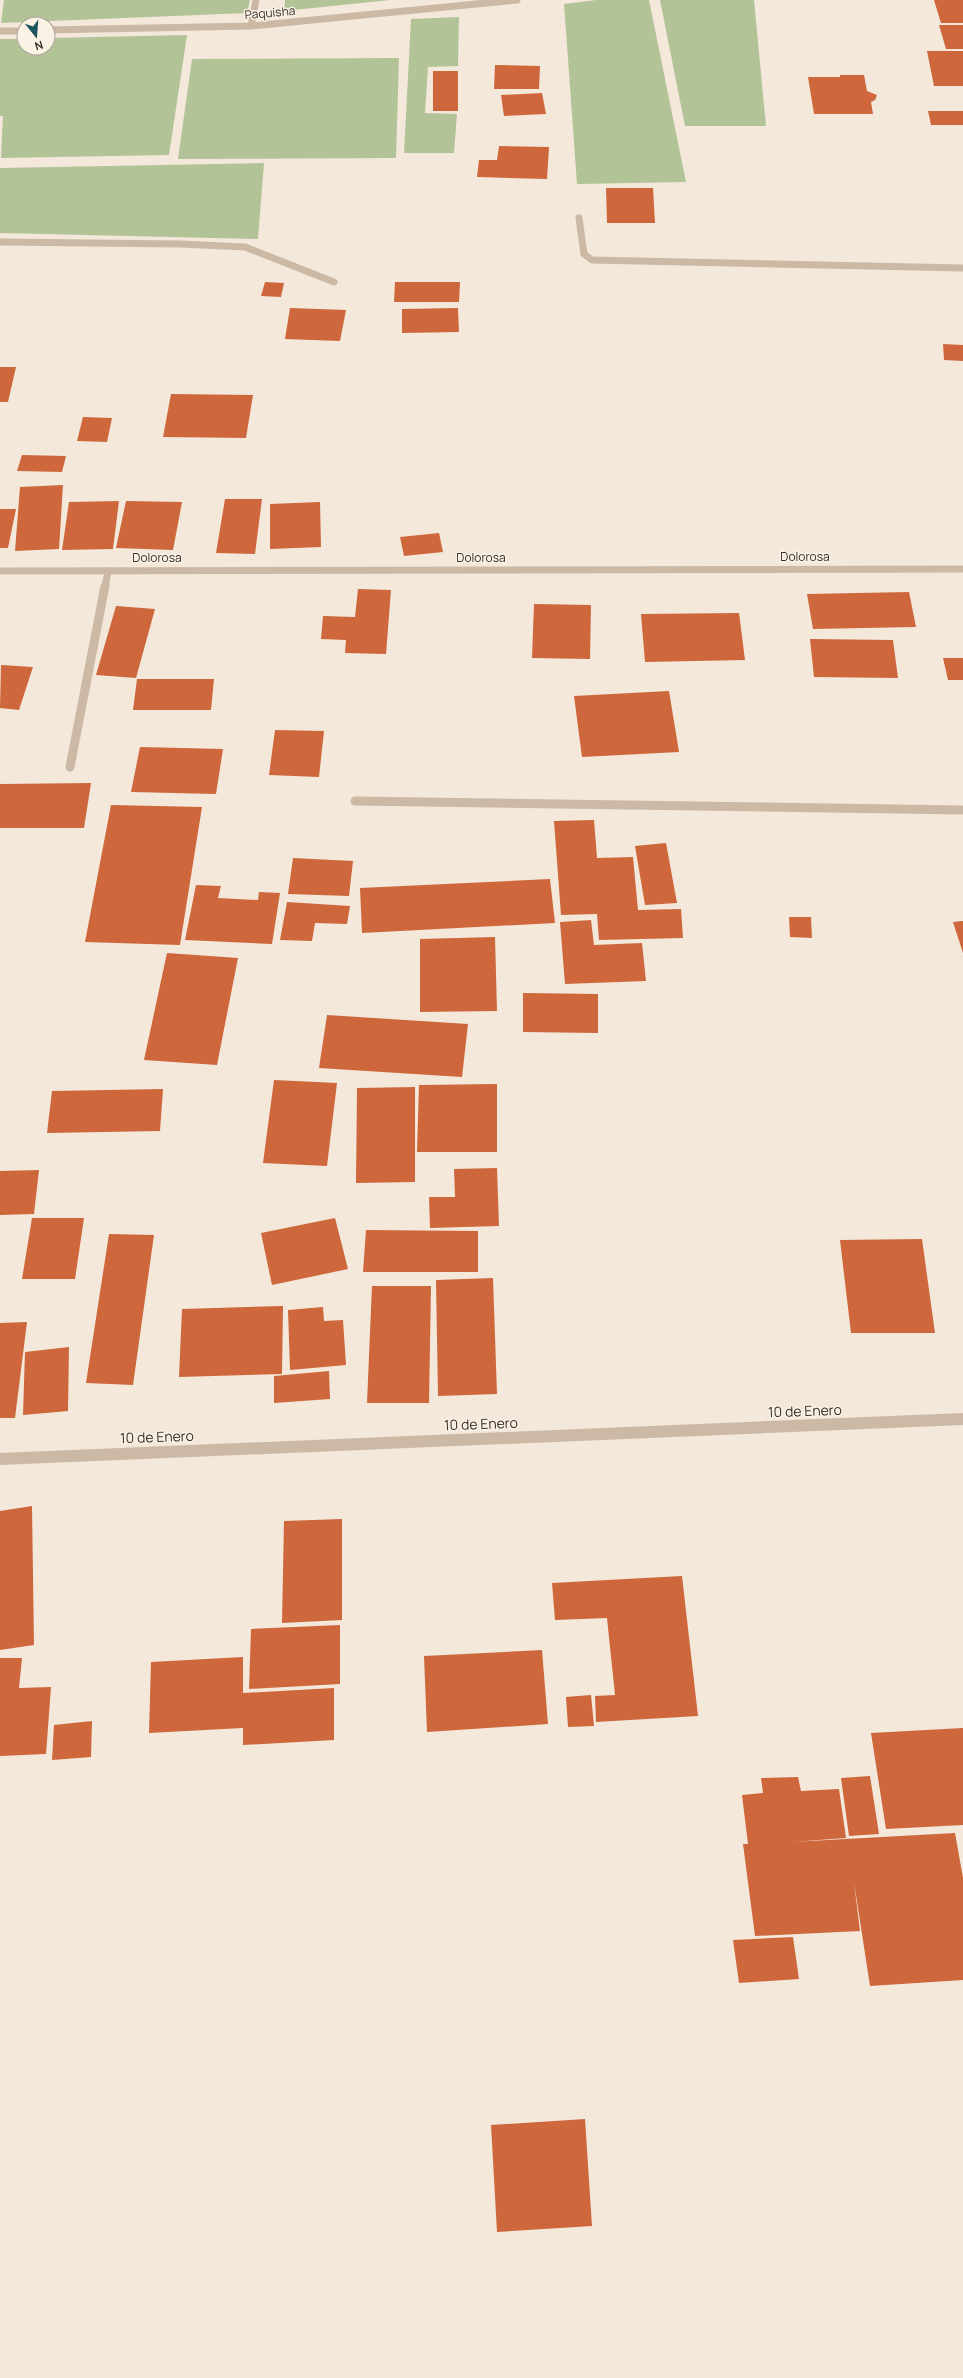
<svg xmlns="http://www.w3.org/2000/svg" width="963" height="2378" font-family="Manrope,sans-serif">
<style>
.green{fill:#b3c398}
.building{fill:#ce673c}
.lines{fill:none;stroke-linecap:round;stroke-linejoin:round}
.lane-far1{stroke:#ccb9a5;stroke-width:7}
.lane{stroke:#ccb9a5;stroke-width:9}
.street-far2{stroke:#ccb9a5;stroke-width:7}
.street-far1{stroke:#ccb9a5;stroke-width:9}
.street{stroke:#ccb9a5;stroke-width:12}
.labels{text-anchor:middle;stroke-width:3;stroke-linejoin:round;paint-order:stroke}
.far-street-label{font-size:12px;fill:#372d27;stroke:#fbf2e6}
.street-label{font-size:14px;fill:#372d27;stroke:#fbf2e6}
</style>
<rect width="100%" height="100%" fill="#f3e8d9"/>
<!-- green -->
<path class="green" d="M4,0H250L247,13L1,23Z
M285,0H390L284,11Z
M596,0H649L686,182L577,184L564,4Z
M660,0H754L766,126H685Z
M459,17L458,66L428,67L425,113L457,114L454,153H404L411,19Z
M187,35L169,155L1,158L3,116H0V39H24V48H48V38Z
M399,58L396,158L178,159L192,59Z
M264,163L258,239L0,233V168Z"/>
<!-- building -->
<path class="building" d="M934,0H963V23H941Z
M939,25H963V49H946Z
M927,51H963V86H934Z
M495,65L540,66L539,89H494Z
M433,71H458V111H433Z
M840,75H864L867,91L877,95L875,100L871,102L873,114H814L808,77H840Z
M542,93L546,114L504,116L501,95Z
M928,111H963V125H931Z
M499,146L549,147L547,179L477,177L479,160H497Z
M606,188H653L655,223H607Z
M265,282L284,283L281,297L261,296Z
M395,282H460L459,302H394Z
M290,308L346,310L340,341L285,339Z
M458,308L459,332L402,333V309Z
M943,344L963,345V361L944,360Z
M0,367H16L8,402H0Z
M171,394L253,395L246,438L163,437Z
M83,417L112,418L107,442L77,441Z
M22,455L66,456L62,472L17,471Z
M63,485L59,549L15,551L20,487Z
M225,499H262L255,554L216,553Z
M119,501L113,549L62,550L69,502Z
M126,501L182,502L173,550L116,548Z
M320,502L321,547L270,549V504Z
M0,509H16L8,548H0Z
M439,533L443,552L404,556L400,537Z
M358,589L391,590L386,654L345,653L346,640L321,639L323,616L355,617Z
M909,592L916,627L813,629L807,594Z
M534,604L591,605L590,659L532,658Z
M116,606L155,609L136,678L96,675Z
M739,613L745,660L645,662L641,614Z
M810,639L893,640L898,678L814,677Z
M943,658H963V680H948Z
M1,665L33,667L19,710L0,708Z
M137,679H214L211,710H133Z
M669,691L679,752L582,757L574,696Z
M275,730L324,731L319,777L269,775Z
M140,747L223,749L216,794L131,792Z
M91,783L84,828H0V784Z
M111,805L202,807L180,945L85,942Z
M594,820L597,858L633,857L638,910L681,909L683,938L599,940L597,914L561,915L554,821Z
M666,843L677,903L645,905L635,846Z
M293,858L353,861L349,896L288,894Z
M550,879L555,923L362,933L360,888Z
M196,885L221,886L218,898L258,900L259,892L280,893L272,944L185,940Z
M287,902L350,906L347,924L315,923L312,941L280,940Z
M789,917H811L812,938L790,937Z
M591,920L594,945L642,943L646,981L565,984L560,922Z
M963,921V953L953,922Z
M495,937L497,1011L420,1012V939Z
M167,953L238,958L217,1065L144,1060Z
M523,993L598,994V1033L523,1032Z
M327,1015L468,1024L462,1077L319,1068Z
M274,1080L337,1083L327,1166L263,1163Z
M497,1084V1152H417L419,1085Z
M415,1087V1182L356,1183L357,1088Z
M163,1089L160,1131L47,1133L52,1091Z
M497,1168L499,1226L430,1228L429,1197H455L454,1169Z
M39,1170L34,1214L0,1215V1171Z
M32,1218H84L75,1279H22Z
M335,1218L348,1269L272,1285L261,1233Z
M366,1230L478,1231V1272H363Z
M109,1234L154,1235L133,1385L86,1383Z
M922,1239L935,1333H851L840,1240Z
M493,1278L497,1394L438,1396L436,1280Z
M372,1286H431L429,1403H367Z
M283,1306L282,1374L179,1377L182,1309Z
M323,1307L324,1321L343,1320L346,1365L290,1370L288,1310Z
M27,1322L15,1418H0V1323Z
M69,1347L68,1411L23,1415L25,1352Z
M329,1371L330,1399L274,1403V1376Z
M32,1506L34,1645L0,1650V1511Z
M342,1519V1620L282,1623L284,1521Z
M682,1576L698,1716L596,1722L595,1696L615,1695L607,1618L555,1620L552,1583Z
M340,1625V1684L249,1689L251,1629Z
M542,1650L548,1724L427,1732L424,1656Z
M243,1657V1693L334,1688V1740L243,1745V1728L149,1733L151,1662Z
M0,1658H22L19,1688L51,1687L46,1754L0,1756Z
M591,1695L594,1726L568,1727L566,1697Z
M92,1721L91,1757L52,1760L54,1725Z
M963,1728V1825L886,1829L871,1733Z
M870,1776L879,1834L849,1836L841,1778Z
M798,1777L801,1791L839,1789L846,1838L791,1842L955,1833L963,1878V1980L870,1986L854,1882L860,1931L755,1936L743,1844H748L742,1795L763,1793L761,1778Z
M793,1937L799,1979L739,1983L733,1940Z
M585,2119L592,2226L497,2232L491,2125Z"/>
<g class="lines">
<!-- lane-far1 -->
<path class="lane-far1" d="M105,587L108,571"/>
<!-- lane -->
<path class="lane" d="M70,767L105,586"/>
<!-- street-far2 -->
<path class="street-far2" d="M251,26L256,0
M48,30L251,26L517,0
M0,31H24
M579,218L584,254L592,260L963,268
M0,242L180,244L245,247L334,282
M0,571L963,569"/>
<!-- street-far1 -->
<path class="street-far1" d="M355,801L963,810"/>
<!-- street -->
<path class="street" d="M0,1459L963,1419"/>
</g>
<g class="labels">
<!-- far-street labels -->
<g class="far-street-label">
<text transform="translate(270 13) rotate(-5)" y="4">Paquisha</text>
<text x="805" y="561">Dolorosa</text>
<text x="157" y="562">Dolorosa</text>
<text x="481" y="562">Dolorosa</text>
</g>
<!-- street labels -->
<g class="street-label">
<text transform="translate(805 1411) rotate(-2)" y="5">10 de Enero</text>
<text transform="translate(481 1424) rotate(-2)" y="5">10 de Enero</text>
<text transform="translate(157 1437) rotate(-2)" y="5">10 de Enero</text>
</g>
</g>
<!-- north arrow -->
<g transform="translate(36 36) rotate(163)"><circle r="19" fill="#fbf2e6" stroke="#ada39a"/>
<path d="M0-3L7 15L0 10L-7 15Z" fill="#19545c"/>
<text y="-6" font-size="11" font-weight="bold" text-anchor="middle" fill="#372d27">N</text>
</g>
</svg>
